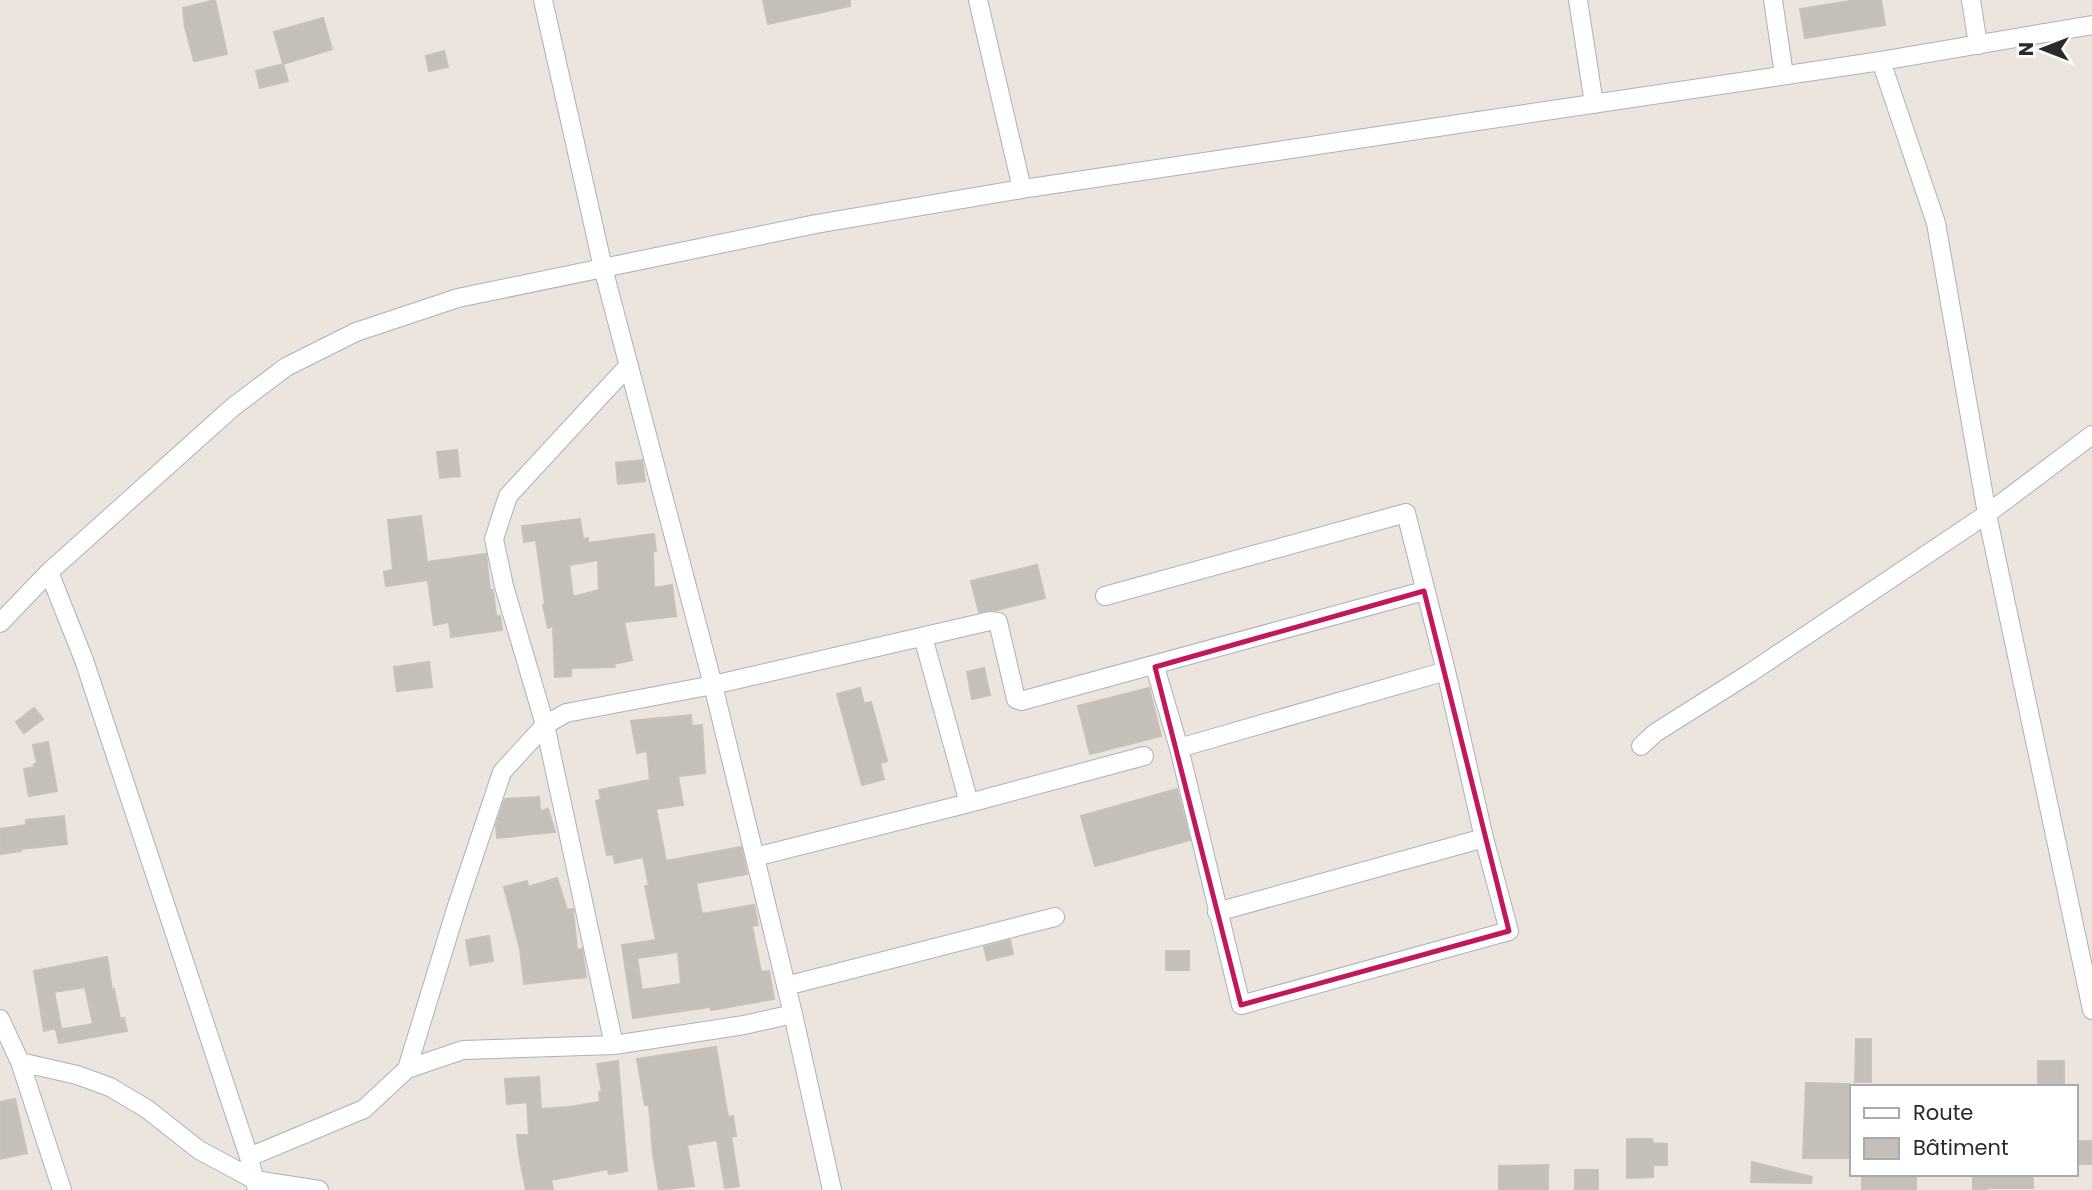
<svg xmlns="http://www.w3.org/2000/svg" width="2092" height="1190" font-family="Poppins,sans-serif">
<style>
.building{fill:#c4bfb9;stroke:#c7c1b7;stroke-width:2;fill-rule:evenodd}
.lines{fill:none;stroke-linecap:round;stroke-linejoin:round}
.street-casing{stroke:#aeb0ba;stroke-width:20}
.street{stroke:#fff;stroke-width:18}
.marked{fill:none;stroke:#c2185b;stroke-width:5;stroke-linejoin:round}
</style>
<rect width="100%" height="100%" fill="#ebe5de"/>
<!-- building -->
<path class="building" d="M215,0L227,54L194,61L185,27L183,8Z
M763,0H850V6L768,24Z
M1856,0H1881L1885,25L1805,38L1800,9Z
M323,18L332,49L283,64L274,32Z
M444,51L448,67L429,71L426,56Z
M283,64L288,81L260,88L256,71Z
M457,450L460,476L440,478L437,452Z
M642,460L645,481L618,484L616,463Z
M421,516L427,562L486,554L490,590H493L496,616H500L502,630L451,637L449,622L434,625L428,580L386,586L384,572L393,570L388,520Z
M580,519L583,539L588,538V543L654,534L656,551H653L654,588L672,585L676,616L624,622L632,660L614,664L615,667L571,668V676L555,677L553,626L548,628L543,605L545,604L536,540L524,542L522,526ZM598,560L599,590L573,597L569,565Z
M1037,565L1045,598L997,610L979,612L971,581Z
M429,662L432,687L397,691L394,667Z
M984,668L990,695L972,699L967,672Z
M860,688L864,704L871,702L887,761L880,763L884,779L862,785L837,694Z
M1149,688L1161,736L1090,754L1078,706Z
M34,708L43,719L24,733L16,722Z
M691,715L692,726L702,725L705,773L678,776L683,805L656,809L666,861L741,847L747,874L696,883L702,914L754,905L758,925L752,926L761,972L769,971L774,999L711,1010L710,1007L633,1018L622,945L656,940L645,886H649L643,857L615,863L613,854L607,855L596,801L601,799L599,790L650,780L647,751L637,753L631,721ZM678,952L681,984L642,990L637,958Z
M48,742L57,791L29,796L24,769L34,767V764H37L33,745Z
M1177,789L1190,840L1095,866L1081,816Z
M539,797L540,811L548,809L555,832L497,838L496,825L505,799Z
M64,816L67,844L20,849L21,851L0,854V829L26,825V820Z
M557,878L567,910L573,909L577,950L582,949L586,977L524,984L520,949L504,887L527,881L528,887Z
M489,936L493,961L470,965L466,940Z
M1010,940L1013,954L987,960L984,947Z
M1166,951H1189V970H1166Z
M107,957L112,990L114,989L120,1019L124,1018L127,1031L59,1043L56,1030L93,1024L85,987L54,992L61,1027L44,1031L34,971Z
M1856,1039H1871V1082H1855Z
M716,1047L728,1117L733,1116L736,1136H731L739,1186L725,1188L717,1140L687,1145L694,1186L659,1190L653,1154L649,1105H645L637,1059Z
M618,1061L627,1171L609,1174L608,1169L551,1180L553,1190H526L519,1155L517,1135H529L527,1102L507,1104L505,1079L539,1077L541,1109L569,1107L600,1102L599,1092H602L597,1064Z
M2038,1061H2064V1087H2038Z
M1806,1083L1849,1084V1136H1852V1158H1803Z
M15,1099L27,1153L0,1159V1102Z
M1627,1139H1652L1653,1143L1667,1144V1165H1653V1177L1627,1178Z
M2076,1141H2092V1164H2076Z
M1752,1162L1812,1177L1811,1183L1751,1182Z
M1548,1165V1190H1499V1166Z
M1575,1170H1598V1190H1575Z
M1862,1174H1916V1190H1862Z
M1973,1174H2033V1188H1986L1987,1190H1973Z"/>
<g class="lines">
<!-- street casing -->
<g class="street-casing">
<path id="street" d="M543,0L603,268L713,685L793,1014L832,1190
M978,0L1022,189
M1578,0L1594,104
M1773,0L1784,75
M1971,0L1978,45
M1881,61L1936,223L1987,514L2092,1010
M49,572L84,660L249,1157L257,1190
M1105,596L1406,513L1446,671L1484,838L1509,931L1241,1005L1179,748L1155,667
M0,623L49,572L233,407L286,367L356,332L458,298L816,224L1022,189L1881,61L2092,25
M923,637L969,803
M1641,746L1655,733L1750,673L1987,514L2092,435
M1179,748L1446,671
M755,857L969,803L1144,756
M1217,912L1484,838
M786,986L1055,917
M0,1019L20,1062L62,1190
M614,1045L545,725L504,586L494,539L508,496L629,365
M20,1062L77,1075L110,1087L147,1109L199,1150L255,1180L319,1190
M407,1069L457,906L502,772L545,725L566,713L713,685L990,621L998,622L1016,699L1021,701L1424,591
M249,1157L364,1109L407,1069L463,1050L614,1045L744,1025L793,1014"/>
</g>
<!-- street -->
<use href="#street" class="street"/>
</g>
<!-- marked area -->
<path class="marked" d="M1424,591L1509,931L1241,1005L1155,667Z"/>
<!-- legend -->
<rect x="1850" y="1085" width="228" height="91" fill="#ffffff" stroke="#aaaaaa" stroke-width="2"/>
<rect x="1864" y="1108" width="35" height="10" fill="#ffffff" stroke="#aaaaaa" stroke-width="2"/>
<text x="1913" y="1120" font-size="21" fill="#2a2a2a">Route</text>
<rect x="1864" y="1138" width="35" height="21" fill="#c4bfb9" stroke="#aaaaaa" stroke-width="2"/>
<text x="1913" y="1155" font-size="21" fill="#2a2a2a">Bâtiment</text>
<!-- north arrow -->
<g transform="translate(2043 49) rotate(270)" stroke="#ffffff" stroke-width="5" paint-order="stroke">
<path d="M0-5L12 26L0 18L-12 26Z" fill="#2a2a2a"/>
<text y="-10" font-size="19" font-weight="bold" text-anchor="middle" fill="#2a2a2a">N</text>
</g>
</svg>
